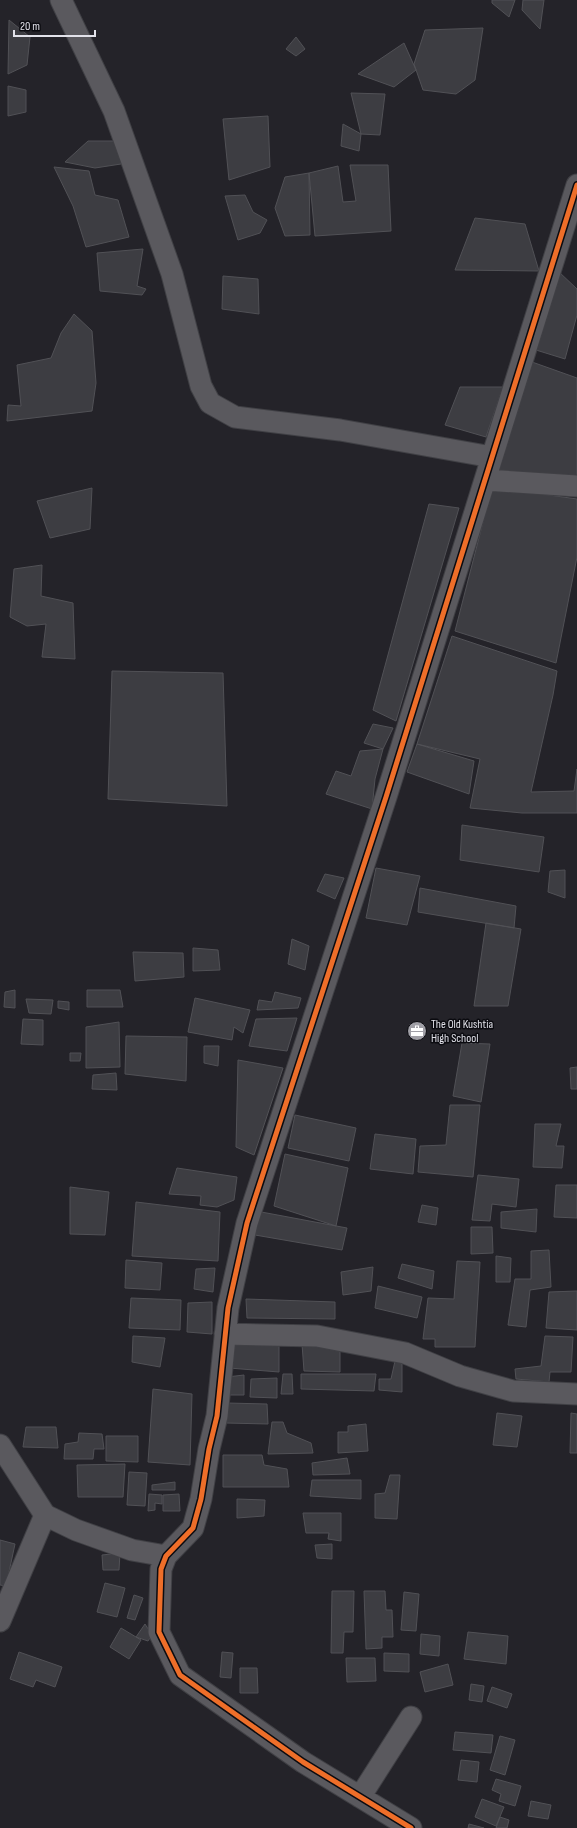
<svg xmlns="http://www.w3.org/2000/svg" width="577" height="1828" font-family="'Sofia Sans Condensed',sans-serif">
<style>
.building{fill:#3d3d42;stroke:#515156}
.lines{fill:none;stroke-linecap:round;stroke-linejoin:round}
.minor-casing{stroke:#404045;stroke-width:23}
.minor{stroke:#5a595e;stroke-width:21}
.cycleway-casing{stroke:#0b0b10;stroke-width:8}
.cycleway{stroke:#ee6e29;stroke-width:5}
.labels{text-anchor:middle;stroke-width:3;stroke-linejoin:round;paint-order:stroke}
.poi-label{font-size:12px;fill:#e2e2ea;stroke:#0b0b10;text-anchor:start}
</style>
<rect width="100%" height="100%" fill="#242329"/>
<!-- building -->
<path class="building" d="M492,0H515L509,17L492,3Z
M523,0H544L540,29L522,10Z
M9,20L30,37L27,65L8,74Z
M483,28L475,80L456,94L423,90L414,64L425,30Z
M296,37L305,49L296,56L286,49Z
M404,43L416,70L394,87L358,74Z
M8,86L26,90V112L8,116Z
M351,93L385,94L380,135L361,134Z
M268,116L270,167L229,180L223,119Z
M343,124L361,134L359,151L341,146Z
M88,141H121V164L95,168L65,162Z
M350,165H388L391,231L315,236L309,173L338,166L343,202L356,201Z
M54,167L89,171L95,195L118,200L129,237L86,247L73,206Z
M309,173L310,235L285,236L275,208L285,177Z
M245,195L253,212L267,220L260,233L238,240L225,196Z
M475,218L525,224L539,271L455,270Z
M143,249L137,286L146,289L142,295L100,291L97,253Z
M558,271L577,289V315L565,359L536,350Z
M223,276L258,279L259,314L222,309Z
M74,314L92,331L96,383L92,411L7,421L8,405L21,406L17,365L51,358L61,333Z
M532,362L577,378V478L496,470Z
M460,387H503L486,437L445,425Z
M492,487L577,499V557L556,663L455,631Z
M92,488L90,529L50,538L37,501Z
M429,504L459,508L396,721L373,710Z
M42,565L41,596L73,603L75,659L42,657L46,624L27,626L10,617L14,569Z
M452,636L557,671L553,695L531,792L574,791L577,769V813H522L470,808L480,759L417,744Z
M112,671L223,673L227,806L108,799Z
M373,724L393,728L383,749L364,743Z
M417,744L474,761L469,794L407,772Z
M383,749L375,779L372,809L326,794L336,771L351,776L360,751Z
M462,825L544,837L539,872L460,860Z
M376,868L420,876L407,925L366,918Z
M565,870V898L548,892L550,871Z
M325,874L344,878L335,899L317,891Z
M420,888L516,906L514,928L418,912Z
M486,923L521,929L508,1006H474Z
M292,939L309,946L305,970L288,964Z
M193,948L218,950L220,970L193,971Z
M133,952L183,953L184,977L135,981Z
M15,990V1008L4,1007L5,992Z
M87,990H120L123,1007H87Z
M275,992L301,998L298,1008L257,1010L259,1000L272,1002Z
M195,998L250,1010L243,1033L234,1027L232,1040L188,1032Z
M26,999L53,1000L51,1014L29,1013Z
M58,1001L69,1002V1010L58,1008Z
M297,1018L287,1051L249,1046L256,1019Z
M23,1019L43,1020V1045L21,1044Z
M119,1022L120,1067L86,1068V1027Z
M126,1036L187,1037L186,1081L125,1074Z
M462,1043L490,1044L481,1102L453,1096Z
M204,1046H219L218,1066L204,1063Z
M70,1053H81L80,1061H70Z
M238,1060L283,1068L254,1155L236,1147Z
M577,1067V1089H571L570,1068Z
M116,1073L117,1090L92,1089L93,1075Z
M450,1105H480L473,1177L418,1172L420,1146L446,1145Z
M295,1115L356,1128L349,1161L288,1148Z
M535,1124H561L556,1146H564L562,1168L533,1167Z
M375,1134L416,1139L413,1174L370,1169Z
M285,1154L348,1168L336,1226L274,1206Z
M177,1168L237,1177L234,1200L217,1207L200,1205L201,1196L169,1194Z
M478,1175L519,1179L516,1207L492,1204L490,1221L472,1220Z
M556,1185H577V1218L554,1217Z
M70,1187L109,1192L105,1235L70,1234Z
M136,1202L220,1212L218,1261L132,1256Z
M422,1205L438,1208L436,1225L418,1222Z
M537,1209L536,1232L501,1228V1212Z
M256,1211L347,1228L342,1250L255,1235Z
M471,1227H492L493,1253L471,1254Z
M549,1250L551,1287L530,1290L526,1327L508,1325L515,1279H531V1251Z
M496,1256L511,1258L510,1282H496Z
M126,1260L162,1263L160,1290L125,1288Z
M457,1261L480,1262L475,1347H435V1339H423L428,1298L454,1299Z
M402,1264L434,1271L432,1289L398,1278Z
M373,1267L371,1291L343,1295L341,1272Z
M215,1268L213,1292L194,1289L196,1269Z
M378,1286L422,1297L417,1318L375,1308Z
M577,1291V1330L546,1328L549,1292Z
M131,1298L181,1300L180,1330L129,1328Z
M246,1299L335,1302V1319L247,1318Z
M212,1302V1334L187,1332L188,1303Z
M133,1336L165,1338L160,1367L132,1362Z
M545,1336L573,1337L571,1372H550L549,1382L516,1379L515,1369L541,1366Z
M231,1343H279V1372L229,1368Z
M302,1344L340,1346V1372L304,1371Z
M395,1361L402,1362V1392L379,1390V1379H391Z
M283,1374H292L293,1394H281Z
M301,1374H376L374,1391L301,1389Z
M244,1375V1395H228L227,1377Z
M277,1378V1398L250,1397L251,1379Z
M153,1389L192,1394L190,1465L148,1462Z
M227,1403L267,1404L268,1424L226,1423Z
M497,1413L522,1416L517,1447L493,1445Z
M571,1413L577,1414V1453H570Z
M272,1422H283L287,1433L311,1443L313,1453L268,1454Z
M366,1424L368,1451L338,1453V1432H348V1426Z
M26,1427H56L58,1448L23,1447Z
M79,1433L102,1434L104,1449H94L93,1459H64L65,1444L78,1442Z
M106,1436H138V1462L106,1461Z
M223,1455H262L264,1465L287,1469L289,1487H223Z
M347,1458L350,1474L313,1475L312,1463Z
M125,1464L123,1497H78L77,1465Z
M129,1472L147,1473L145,1506L127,1505Z
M390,1475H400L397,1519L375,1518V1494L385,1493Z
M312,1480H361V1499L310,1496Z
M175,1482V1490H152V1485Z
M149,1494L162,1495V1504L155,1503V1510L148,1511Z
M179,1494L180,1511H163V1495Z
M237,1499L265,1500L264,1516L237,1518Z
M303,1513H341V1541L328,1539L329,1533H306Z
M0,1540L15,1544L6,1586L0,1585Z
M332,1544V1559L317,1558L315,1545Z
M120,1553L119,1570H103L102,1555Z
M105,1583L125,1588L117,1617L97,1612Z
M332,1591H354L353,1632H344L343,1653H331Z
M364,1591H385L386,1610H392L393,1637H382V1648L366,1649Z
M404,1592L419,1594L416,1631L401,1630Z
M134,1595L143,1598L135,1620L127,1618Z
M145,1624L152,1635L148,1641L136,1637Z
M121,1628L141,1640L129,1659L110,1647Z
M468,1632L508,1636L506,1664L464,1659Z
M421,1634L440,1636L439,1656L420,1654Z
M19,1652L62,1667L55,1687L36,1680L33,1687L10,1679Z
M222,1652L233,1653L231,1678L220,1677Z
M384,1653L409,1654V1672L384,1671Z
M346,1658H375L376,1681L347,1682Z
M448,1664L453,1685L425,1692L420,1672Z
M240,1668H257L258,1693H240Z
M471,1684L484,1686L482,1702L469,1700Z
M492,1687L512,1694L507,1708L487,1701Z
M455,1732L493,1735L491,1753L453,1750Z
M500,1736L515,1740L505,1775L490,1770Z
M461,1760L479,1762L477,1782L458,1780Z
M496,1779L521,1786L515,1806L499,1801L501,1794L492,1790Z
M482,1799L504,1807L496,1826L475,1817Z
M531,1801L551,1805L548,1819L528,1816Z
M500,1817L509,1820L507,1828H496Z
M469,1824L484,1828H468Z"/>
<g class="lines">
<!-- minor casing -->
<g class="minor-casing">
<path id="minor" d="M61,0L114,111L172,274L201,386L210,403L235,417L340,430L492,457
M485,480L577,486
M225,1334L317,1336L405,1353L460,1376L513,1391L577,1394
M0,1445L45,1515L76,1530L132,1550L166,1556
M0,1621L45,1515
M360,1797L411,1717
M411,1828L303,1762L180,1675L159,1632L161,1569L166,1556L193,1528L201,1499L209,1449L217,1416L228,1308L247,1223L386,797L577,185"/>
</g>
<!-- minor -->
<use href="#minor" class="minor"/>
<!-- cycleway casing -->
<g class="cycleway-casing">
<path id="cycleway" d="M411,1828L303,1762L180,1675L159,1632L161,1569L166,1556L193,1528L201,1499L209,1449L217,1416L228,1308L247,1223L386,797L577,185"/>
</g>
<!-- cycleway -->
<use href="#cycleway" class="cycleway"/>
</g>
<!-- icons -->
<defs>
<g id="office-disc" transform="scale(1)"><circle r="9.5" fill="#a09fa6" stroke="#0b0b10"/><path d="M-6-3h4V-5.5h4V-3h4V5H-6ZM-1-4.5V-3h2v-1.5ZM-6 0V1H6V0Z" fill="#fff"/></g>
</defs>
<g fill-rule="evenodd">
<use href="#office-disc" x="417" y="1031"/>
</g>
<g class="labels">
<!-- poi labels -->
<g class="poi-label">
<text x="431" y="1028">The Old Kushtia<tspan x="431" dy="14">High School</tspan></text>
</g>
</g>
<!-- scale -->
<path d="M14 30v6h81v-6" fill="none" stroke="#e2e2ea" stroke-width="2"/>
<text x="20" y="30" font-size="12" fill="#e2e2ea" stroke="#0b0b10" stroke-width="3" paint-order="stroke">20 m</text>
</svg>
